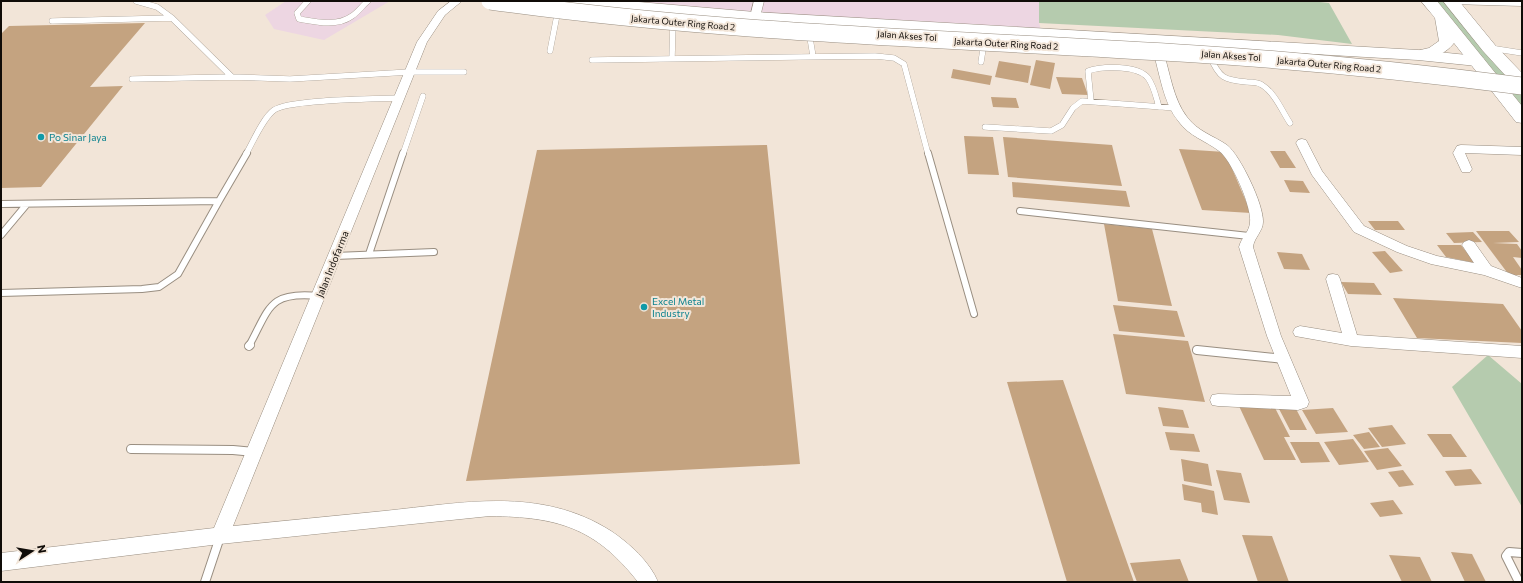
<svg xmlns="http://www.w3.org/2000/svg" width="1523" height="583" font-family="Commissioner,sans-serif">
<style>
.commercial{fill:#edd6e2}
.green{fill:#b5cbae}
.building{fill:#c4a380}
.lines{fill:none;stroke-linecap:round;stroke-linejoin:round}
.service-far2-casing{stroke:#998e81;stroke-width:6}
.service-far1-casing{stroke:#998e81;stroke-width:8}
.service-casing{stroke:#998e81;stroke-width:10}
.minor-casing{stroke:#998e81;stroke-width:1}
.primary-casing{stroke:#998e81;stroke-width:1}
.trunk-casing{stroke:#998e81;stroke-width:1}
.service-far2{stroke:#fff;stroke-width:5.5}
.service-far1{stroke:#fff;stroke-width:6}
.service{stroke:#fff;stroke-width:8}
.minor{fill:#fff;fill-rule:evenodd}
.primary{fill:#fff;fill-rule:evenodd}
.trunk{fill:#fff;fill-rule:evenodd}
.motorway-bridge-casing{stroke:#998e81;stroke-width:18;stroke-linecap:butt}
.motorway-bridge{stroke:#fff;stroke-width:17}
.culture-dot{fill:#0f9aa8;stroke:#f2e5d8;stroke-width:1.5}
.labels{text-anchor:middle;stroke-width:4;stroke-linejoin:round;paint-order:stroke}
.far-street-label{font-size:9px;fill:#100c08;stroke:#f2e5d8}
.culture-label{font-size:10px;fill:#0d838f;stroke:#f2e5d8;text-anchor:start}
.street-label{font-size:10px;fill:#100c08;stroke:#f2e5d8}
</style>
<rect width="100%" height="100%" fill="#f2e5d8"/>
<!-- commercial -->
<path class="commercial" d="M286,1H390L324,40L274,29L265,15Z
M474,1H1039V23L1047,51L602,19Z"/>
<!-- green -->
<path class="green" d="M1039,1H1311L1329,3L1352,44L1278,35L1039,23Z
M1429,1H1451L1522,83V114Z
M1488,355L1522,384V507L1452,387Z"/>
<!-- building -->
<path class="building" d="M145,23L90,87L123,86L41,187L1,188V34L9,26Z
M1036,60L1055,63L1050,89L1030,85Z
M999,61L1031,66L1028,83L995,77Z
M953,69L992,76L990,85L951,78Z
M1056,77L1082,78L1088,95L1062,94Z
M991,97L1016,98L1019,108L993,107Z
M964,136L993,137L999,175L968,174Z
M1003,137L1112,145L1122,186L1008,177Z
M767,145L800,464L466,481L537,150Z
M1179,149L1225,152L1251,213L1202,210Z
M1270,151H1285L1296,168H1280Z
M1284,180L1303,181L1310,193L1290,192Z
M1012,182L1126,191L1130,207L1013,197Z
M1368,221H1398L1405,230H1375Z
M1104,224L1152,229L1172,306L1118,301Z
M1476,231H1509L1519,242L1493,243L1517,244L1522,251V258L1513,257L1522,270V275H1509Z
M1473,232L1482,242L1454,243L1446,233Z
M1437,245H1461L1475,263L1446,257Z
M1385,251L1403,271L1390,273L1372,252Z
M1277,252L1302,254L1310,270L1284,269Z
M1341,282L1374,283L1382,295L1348,294Z
M1393,298L1503,304L1522,331V343L1417,338Z
M1113,305L1177,311L1185,337L1119,331Z
M1113,334L1188,341L1205,402L1126,394Z
M1063,380L1134,582H1067L1007,382Z
M1239,406H1274L1290,437H1284L1296,460H1264Z
M1158,407L1183,410L1189,428L1163,426Z
M1278,407H1295L1307,430H1290Z
M1333,408L1348,432L1316,434L1302,410Z
M1392,425L1406,444L1382,447L1368,428Z
M1165,432L1194,434L1200,452L1170,450Z
M1369,432L1380,447L1364,449L1353,435Z
M1427,434H1451L1467,457H1443Z
M1353,439L1369,462L1339,465L1324,442Z
M1290,442H1319L1330,462L1301,463Z
M1388,448L1402,466L1377,470L1364,451Z
M1181,459L1208,464L1212,486L1184,481Z
M1471,469L1482,484L1455,486L1445,471Z
M1216,470L1241,473L1250,503L1224,500Z
M1403,470L1414,485L1399,487L1388,472Z
M1182,484L1214,491L1218,515L1202,512L1201,503L1184,500Z
M1393,500L1403,514L1380,517L1370,503Z
M1242,535L1272,536L1289,582H1258Z
M1451,552L1472,554L1486,582H1465Z
M1389,555L1420,557L1432,582H1402Z
M1180,559L1189,582H1137L1130,563Z"/>
<g class="lines">
<!-- service-far2 casing -->
<g class="service-far2-casing">
<path id="service-far2" d="M136,1L157,7L172,18L232,77
M308,1L297,13L299,19C316,22 337,27 352,16C358,12 362,6 368,1
M52,21L172,18
M809,32L813,56
M1490,48L1522,53
M550,51L558,10
M1210,56C1219,78 1224,80 1247,82C1252,82 1258,82 1262,85C1275,93 1282,111 1290,123
M672,59L673,22
M592,60L875,56L894,58L904,64L928,154
M981,62L984,43
M132,79L232,77L290,79L410,72H464
M1091,101L1088,71C1102,66 1138,65 1148,78C1154,86 1156,97 1159,107
M985,127L1051,131L1062,125L1073,108L1082,101L1176,108
M246,154C253,142 263,118 274,110C289,99 377,99 400,98
M403,154L423,96"/>
</g>
<!-- service-far1 casing -->
<g class="service-far1-casing">
<path id="service-far1" d="M928,153L974,314
M1,204L219,201L247,153
M1020,211L1249,236
M1,235L27,204
M369,254L403,153
M335,256L434,252
M1,293L142,289L159,287L178,274L219,201
M249,346C270,307 269,291 319,296"/>
</g>
<!-- service casing -->
<g class="service-casing">
<path id="service" d="M249,346L250,345
M1197,350L1284,359
M131,449L233,450L254,452
M205,582L220,537
M1519,582L1506,556L1509,552L1522,553"/>
</g>
<!-- minor casing -->
<g class="minor-casing">
<path id="minor" d="M451,1H462L445,15L427,42L233,526C283,521 334,516 384,511C463,503 540,486 611,531C629,543 650,562 658,582H638C595,527 557,517 490,516L220,544L1,571V553L214,528L417,42L438,11Z
M754,1H764L760,17L755,20L750,17Z
M1446,1H1522V6L1451,4Z
M1158,48L1163,51C1170,72 1173,99 1187,117C1197,131 1214,136 1227,145C1240,155 1264,205 1263,222C1263,231 1254,238 1253,247L1281,336L1309,402L1307,407L1298,410L1218,406L1212,405L1210,400L1212,395L1218,394L1291,396L1267,336L1239,247C1241,238 1250,231 1250,222C1252,207 1231,159 1219,151C1206,141 1189,136 1179,122C1163,103 1160,74 1153,51Z
M1302,139L1306,140L1322,171L1364,226L1407,246L1437,256L1474,263L1462,245L1464,242L1469,240L1474,242L1491,266L1522,278V288L1484,275L1431,264L1397,252L1354,232L1312,175L1296,143L1298,140Z
M1461,145L1522,147V155L1465,153L1472,169L1470,172H1462L1453,153L1457,146Z
M1333,274L1338,275L1340,279L1357,335L1522,346V358L1351,346L1295,336L1293,332L1295,328L1300,326L1342,333L1326,279L1328,275Z"/>
</g>
<!-- primary casing -->
<g class="primary-casing">
<path id="primary" d="M568,1H627L755,12L1418,50L1477,56L1483,58L1485,61L1483,64L1477,66L1418,60L755,22L576,6L571,4Z"/>
</g>
<!-- trunk casing -->
<g class="trunk-casing">
<path id="trunk" d="M1421,1H1437L1522,106V123L1516,122L1454,43C1445,55 1427,62 1412,58L1410,55L1412,52L1429,48L1439,41L1435,18Z
M1443,1H1459L1495,45L1522,73V88L1516,87L1483,51Z"/>
</g>
<!-- service-far2 -->
<use href="#service-far2" class="service-far2"/>
<!-- service-far1 -->
<use href="#service-far1" class="service-far1"/>
<!-- service -->
<use href="#service" class="service"/>
<!-- minor -->
<use href="#minor" class="minor"/>
<!-- primary -->
<use href="#primary" class="primary"/>
<!-- trunk -->
<use href="#trunk" class="trunk"/>
<!-- motorway-bridge casing -->
<g class="motorway-bridge-casing">
<path id="motorway-bridge" d="M490,1C724,34 960,39 1196,54C1305,61 1413,72 1522,86"/>
</g>
<!-- motorway-bridge -->
<use href="#motorway-bridge" class="motorway-bridge"/>
</g>
<!-- markers -->
<g class="culture-dot">
<circle cx="41" cy="137" r="4"/>
<circle cx="644" cy="307" r="4"/>
</g>
<g class="labels">
<!-- far-street labels -->
<g class="far-street-label">
<text transform="translate(683 23) rotate(5)" y="3">Jakarta Outer Ring Road 2</text>
<text transform="translate(907 36) rotate(4)" y="3">Jalan Akses Tol</text>
<text transform="translate(1006 44) rotate(3)" y="3">Jakarta Outer Ring Road 2</text>
<text transform="translate(1231 56) rotate(4)" y="3">Jalan Akses Tol</text>
<text transform="translate(1329 65) rotate(5)" y="3">Jakarta Outer Ring Road 2</text>
</g>
<!-- culture labels -->
<g class="culture-label">
<text x="49" y="141">Po Sinar Jaya</text>
<text x="652" y="305">Excel Metal<tspan x="652" dy="12">Industry</tspan></text>
</g>
<!-- street labels -->
<g class="street-label">
<text transform="translate(332 264) rotate(-68)" y="4">Jalan Indofarma</text>
</g>
</g>
<!-- border -->
<rect width="1523" height="583" fill="none" stroke="#100c08" stroke-width="4"/>
<!-- north arrow -->
<g transform="translate(32 551) rotate(78)" stroke="#f2e5d8" stroke-width="3" paint-order="stroke">
<path d="M0-3L7 15L0 10L-7 15Z" fill="#100c08"/>
<text y="-6" font-size="11" font-weight="bold" text-anchor="middle" fill="#100c08">N</text>
</g>
</svg>
